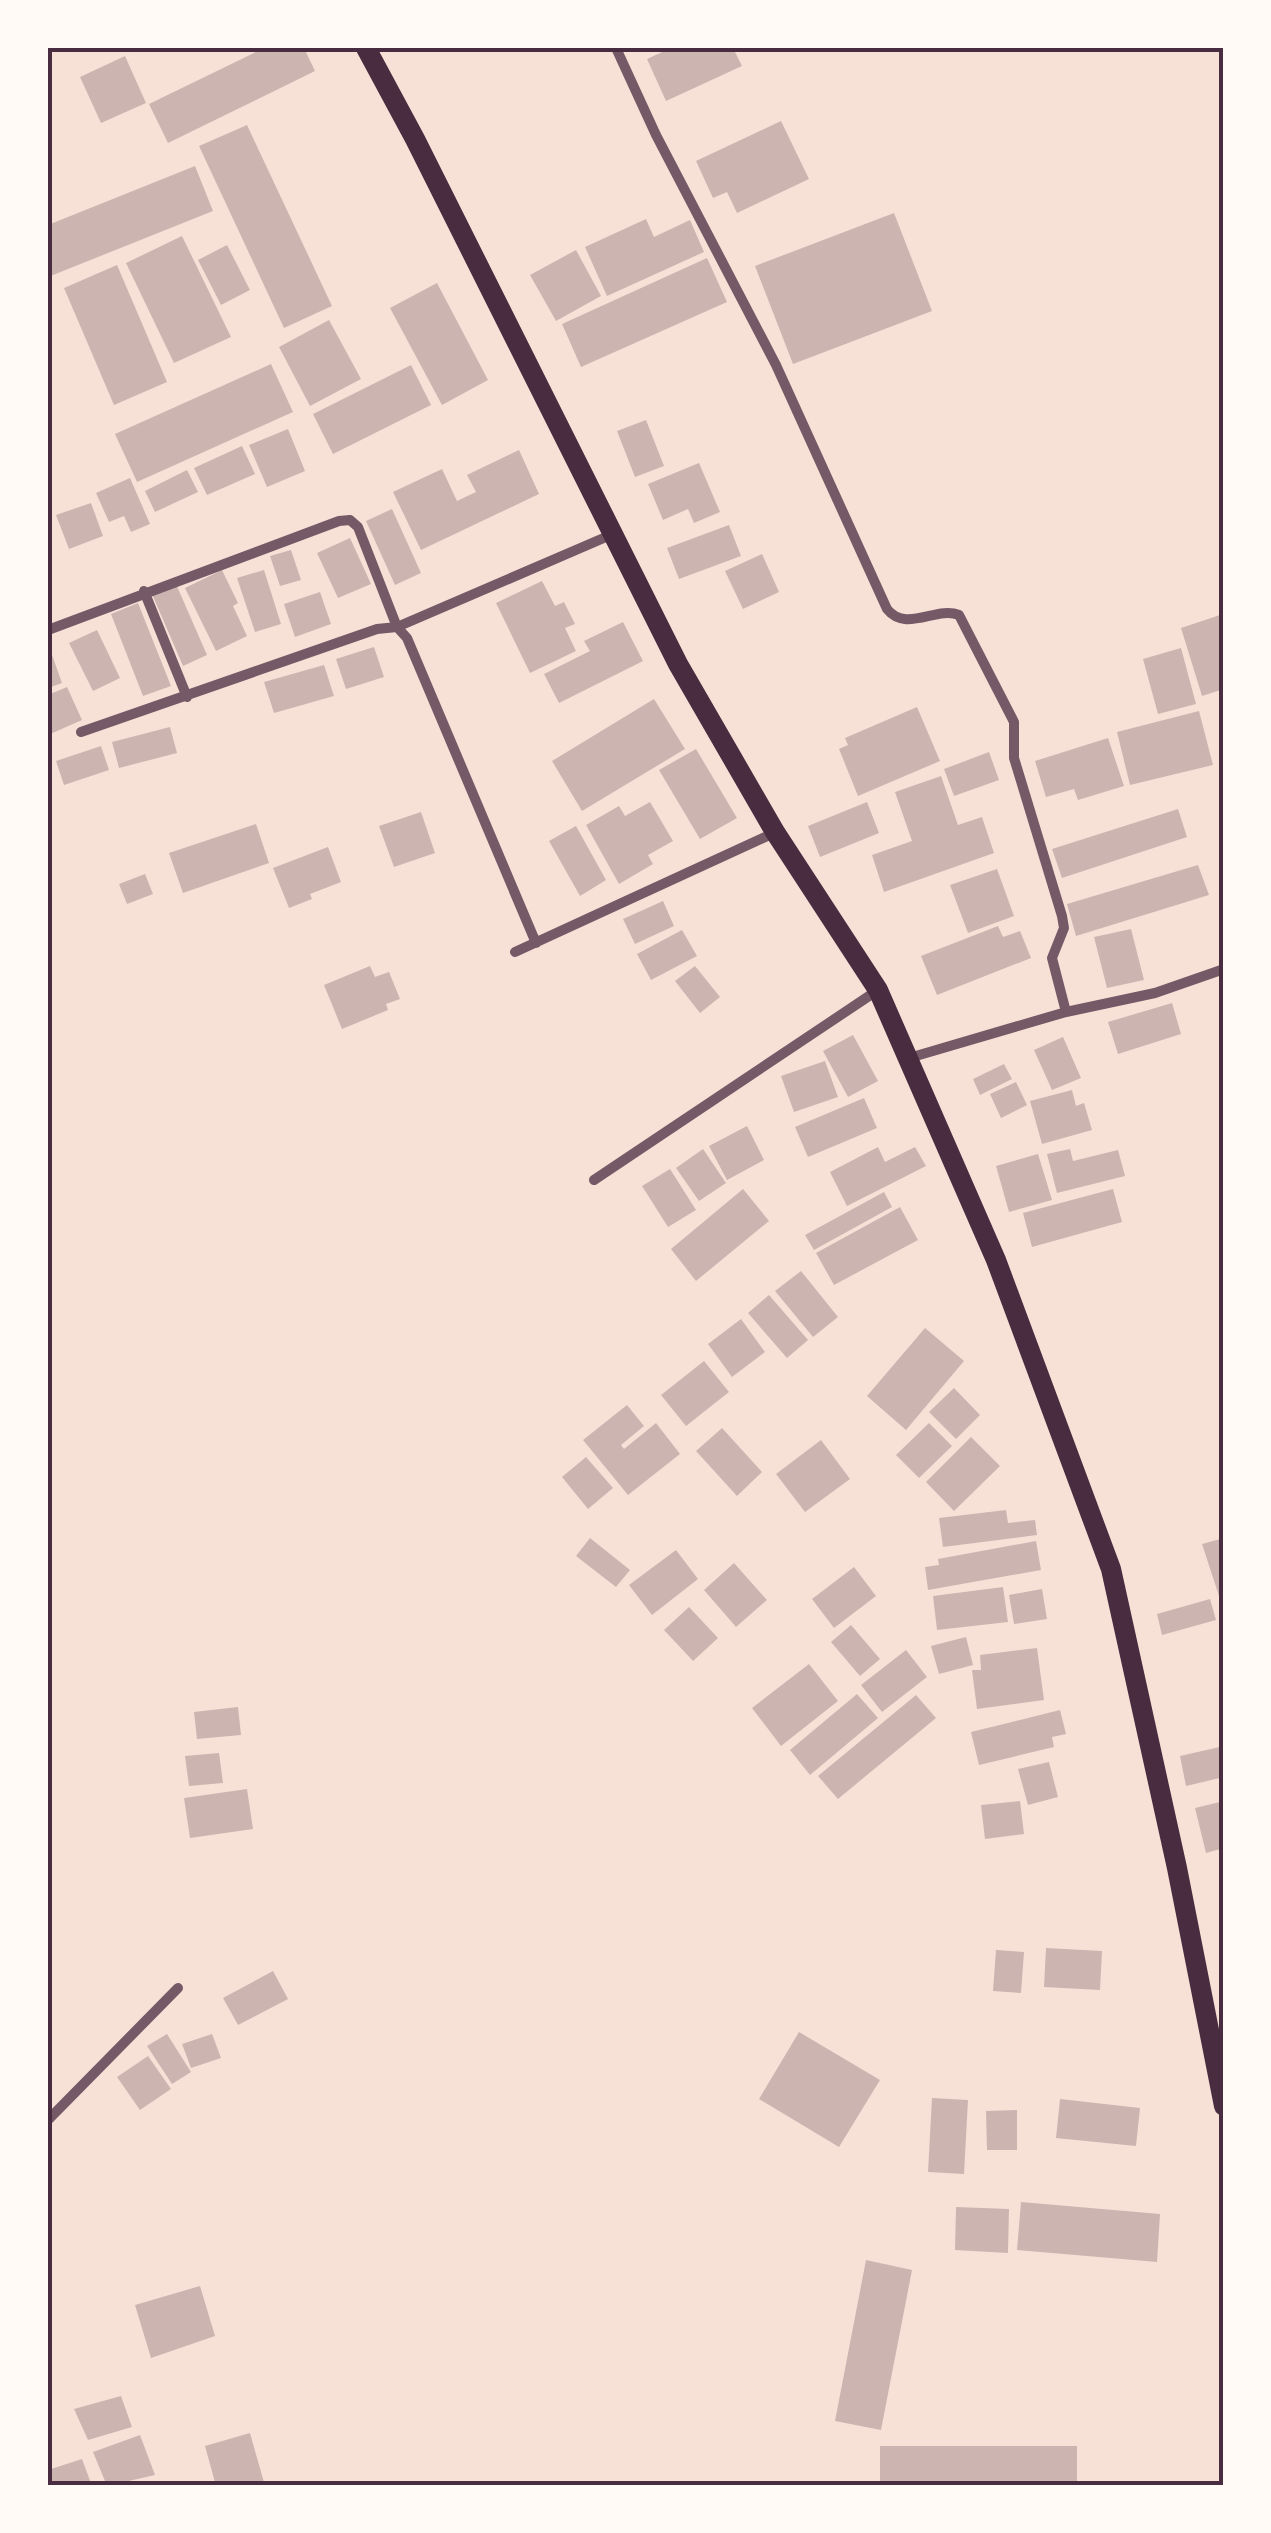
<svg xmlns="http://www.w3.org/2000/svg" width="1271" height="2533" font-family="'Varela Round',sans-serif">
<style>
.building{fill:#ccb4b1}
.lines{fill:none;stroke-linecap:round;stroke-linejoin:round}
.minor{stroke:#755966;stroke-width:10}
.secondary{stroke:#4a2c40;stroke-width:20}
.neatline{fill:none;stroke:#4a2c40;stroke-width:4}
</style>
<rect width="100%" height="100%" fill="#f7e1d7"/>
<!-- building -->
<path class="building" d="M264,48H304L315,71L168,143L149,104Z
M671,48H733L742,66L666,101L647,59Z
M125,56L146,103L101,123L80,77Z
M781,121L809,179L737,213L727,192L713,198L696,161Z
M247,125L332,306L284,328L199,146Z
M195,166L213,211L48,277V225Z
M894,213L932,311L793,364L755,266Z
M646,219L654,237L690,220L704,252L607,296L585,247Z
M182,236L231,337L174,363L126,263Z
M227,245L250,290L221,305L198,260Z
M576,250L601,296L556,321L530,275Z
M707,258L727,302L581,367L562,324Z
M117,265L167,382L114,405L64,288Z
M437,283L488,380L442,405L390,308Z
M329,320L361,379L310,406L279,347Z
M271,364L293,412L137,482L115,434Z
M411,365L431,405L333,454L313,414Z
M646,420L664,466L635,477L617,431Z
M288,429L305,471L267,487L249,445Z
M242,446L255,474L207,495L194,468Z
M519,450L539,494L421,550L393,492L442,469L457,501L476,492L467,475Z
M699,463L720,512L694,523L688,509L663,520L648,484Z
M187,470L198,492L155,512L145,491Z
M130,478L150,524L131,532L124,516L109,522L96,493Z
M91,503L103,536L69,549L56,515Z
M392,509L421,573L395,585L366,521Z
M729,525L741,556L679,579L667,548Z
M350,538L371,584L338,598L317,553Z
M291,550L301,580L280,586L270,556Z
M762,554L779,592L743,609L725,571Z
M222,570L238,603L233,606L247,636L216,651L185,588Z
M264,570L281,624L255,632L237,578Z
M542,581L555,606L564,602L575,624L565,628L576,651L530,673L496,603Z
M176,584L207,655L183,666L152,594Z
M320,592L331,624L295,637L284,604Z
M138,603L171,686L143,696L111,614Z
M1220,615L1224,624V689L1202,696L1181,628Z
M623,622L643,661L559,703L544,674L590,651L584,641Z
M97,630L120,678L93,691L69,643Z
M374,647L384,677L346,689L336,659Z
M1181,648L1196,704L1158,714L1143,659Z
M51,652L62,683L48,688V654Z
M324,665L334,696L274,713L264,682Z
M67,687L82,720L48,735V695Z
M654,699L685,749L582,811L552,761Z
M917,707L940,761L858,796L839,749L848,745L845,738Z
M1199,711L1213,765L1130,785L1117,732Z
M170,727L177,753L119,768L112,742Z
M1108,738L1124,786L1078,800L1074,789L1046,797L1035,761Z
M101,746L109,770L64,785L56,761Z
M696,749L737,818L700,839L659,770Z
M989,752L999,780L954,796L944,769Z
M941,776L958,825L982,817L994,853L884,892L872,855L912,841L895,792Z
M650,802L673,841L648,855L653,864L619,884L586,825L619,806L625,816Z
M867,802L879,833L820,857L808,826Z
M1178,809L1187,837L1062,878L1052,849Z
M421,812L435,853L394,867L379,826Z
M256,824L269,863L183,893L169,853Z
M576,826L606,880L580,896L549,841Z
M328,847L341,882L310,894L312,899L289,908L273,868Z
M1198,865L1209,895L1076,936L1067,904Z
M997,869L1014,916L968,933L950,885Z
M145,874L153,894L127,904L119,884Z
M663,901L674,926L635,944L623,919Z
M998,926L1003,937L1020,931L1031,958L937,995L921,956Z
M1131,929L1144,980L1107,988L1094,937Z
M682,930L697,956L651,980L637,954Z
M370,966L375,977L389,972L400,999L386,1004L388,1010L342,1029L324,985Z
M695,966L720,997L700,1013L675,981Z
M1172,1003L1181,1034L1118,1054L1108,1022Z
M853,1035L878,1081L848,1097L823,1051Z
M1063,1037L1081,1078L1052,1090L1034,1050Z
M825,1061L838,1097L794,1112L781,1076Z
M1004,1064L1012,1079L980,1095L973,1079Z
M1016,1082L1027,1105L1001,1118L990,1094Z
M1072,1090L1076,1106L1084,1103L1092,1130L1042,1144L1030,1101Z
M864,1098L877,1128L808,1157L795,1127Z
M747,1126L764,1160L727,1180L709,1146Z
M878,1147L885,1162L915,1147L926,1166L847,1206L830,1172Z
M703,1149L726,1183L699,1201L676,1168Z
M1070,1149L1073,1161L1118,1150L1125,1176L1057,1193L1047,1154Z
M1038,1154L1052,1200L1009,1212L996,1166Z
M670,1169L696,1210L668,1227L642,1186Z
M743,1189L769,1221L696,1281L671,1249Z
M1113,1189L1122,1222L1032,1247L1023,1213Z
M884,1192L892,1207L814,1250L805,1235Z
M900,1207L918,1240L834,1285L816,1253Z
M801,1271L838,1317L813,1337L775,1291Z
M769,1295L808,1340L787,1358L748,1313Z
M741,1319L765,1352L732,1377L708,1344Z
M925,1328L964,1361L906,1430L867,1396Z
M704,1361L729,1392L686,1426L661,1395Z
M954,1388L980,1415L956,1439L929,1412Z
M627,1405L644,1426L621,1445L624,1449L656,1423L680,1454L628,1495L583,1440Z
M929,1423L952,1446L919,1478L896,1455Z
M722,1428L762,1472L737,1496L696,1451Z
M971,1437L1000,1466L954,1511L926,1482Z
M821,1440L850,1479L805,1512L776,1474Z
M586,1457L613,1488L588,1509L562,1477Z
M1006,1510L1008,1523L1035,1520L1037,1535L943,1547L939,1518Z
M590,1538L630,1570L616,1587L576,1556Z
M1224,1538V1598L1220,1599L1202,1544Z
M1036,1541L1041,1570L928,1590L925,1567L939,1565L938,1559Z
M676,1550L698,1579L652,1615L629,1585Z
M734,1563L767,1600L736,1627L704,1590Z
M854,1567L876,1596L834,1628L812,1599Z
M1003,1587L1008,1622L937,1630L933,1596Z
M1042,1589L1047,1619L1014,1624L1009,1595Z
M1210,1599L1216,1620L1162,1635L1157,1614Z
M689,1607L718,1638L693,1661L664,1630Z
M851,1625L880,1659L860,1676L831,1642Z
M966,1637L973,1665L939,1674L931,1646Z
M1037,1648L1044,1700L977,1709L972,1670H981L980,1655Z
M906,1650L927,1677L882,1712L861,1685Z
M809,1664L838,1701L781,1746L752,1708Z
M857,1694L878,1718L810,1775L790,1750Z
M916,1695L936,1718L838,1799L818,1776Z
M238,1707L241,1735L197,1739L194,1712Z
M1060,1710L1066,1734L1052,1737L1054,1747L979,1765L971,1732Z
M1224,1746V1777L1186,1786L1180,1756Z
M219,1753L223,1783L189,1786L185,1756Z
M1049,1762L1058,1797L1028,1805L1018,1769Z
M247,1789L253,1829L190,1838L184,1798Z
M1020,1801L1024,1834L985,1839L981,1805Z
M1224,1801V1848L1206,1853L1195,1808Z
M1046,1948L1102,1951L1100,1990L1044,1987Z
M996,1950L1024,1952L1021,1993L993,1991Z
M273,1971L288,1999L238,2025L223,1998Z
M799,2032L880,2080L839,2147L759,2099Z
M167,2034L191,2072L172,2084L147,2046Z
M212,2034L221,2058L191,2068L182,2044Z
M148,2056L171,2089L140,2110L117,2077Z
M932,2098L968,2100L964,2174L928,2172Z
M1060,2099L1140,2108L1136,2146L1056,2138Z
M1017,2110V2150H987L986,2111Z
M1021,2202L1160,2214L1157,2262L1017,2250Z
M956,2207L1009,2209L1008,2253L955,2250Z
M866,2260L912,2270L881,2430L835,2421Z
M200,2286L215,2336L151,2358L135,2305Z
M121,2396L132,2427L88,2440L74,2409Z
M250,2433L265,2486H216L205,2446Z
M140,2435L155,2475L107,2486L93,2452Z
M880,2446H1077V2486H880Z
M82,2459L92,2486H48V2470Z"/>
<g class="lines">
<!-- minor -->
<path class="minor" d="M616,48L656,135L776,365L887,609C906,633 936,606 959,615L1014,722V758L1062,916L1064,928L1052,958L1066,1012L909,1058
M144,591L187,697
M48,630L339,521L350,520L358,527L397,627L613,534
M81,732L377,629L397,627L407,638L536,943
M515,952L774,833
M1066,1012L1155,993L1224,969
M594,1180L878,990
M48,2120L178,1988"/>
<!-- secondary -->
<path class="secondary" d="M366,48L415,139L678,664L775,832L878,990L996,1260L1111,1569L1177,1868L1224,2106"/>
</g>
<!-- border -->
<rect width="1271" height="2533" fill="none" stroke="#fffaf5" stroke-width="100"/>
<rect x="50" y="50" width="1171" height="2433" class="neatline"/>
</svg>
